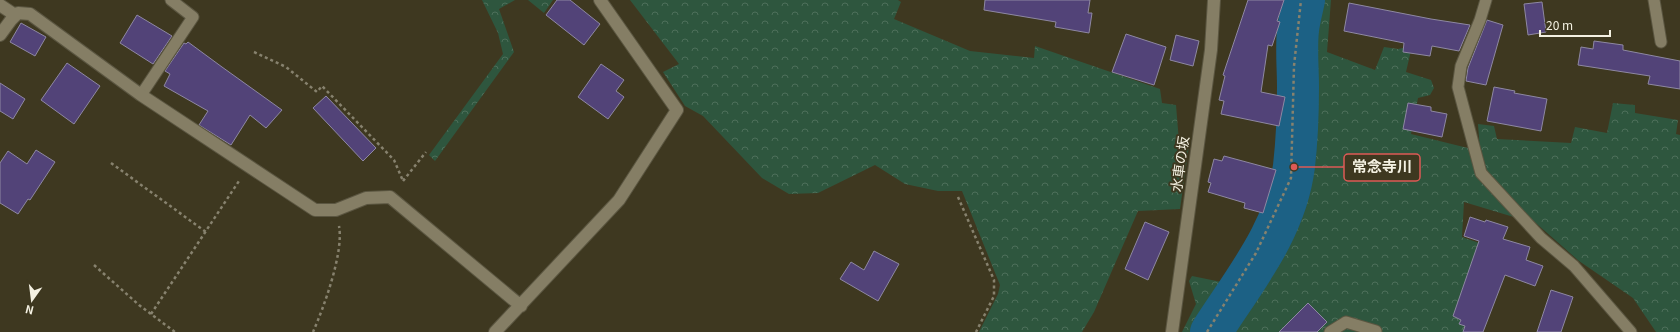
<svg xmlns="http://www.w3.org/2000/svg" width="1680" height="332" font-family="Georgia,'Noto Sans JP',serif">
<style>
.forest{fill:url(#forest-crowns)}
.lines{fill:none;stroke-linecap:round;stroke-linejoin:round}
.river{stroke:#1c6185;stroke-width:42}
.building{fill:#524378;stroke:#8e88a2}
.lane-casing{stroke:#5b5641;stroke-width:13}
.street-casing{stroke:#5b5641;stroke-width:14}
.path{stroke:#87826e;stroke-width:2.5;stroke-dasharray:3 3;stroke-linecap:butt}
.lane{stroke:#857e65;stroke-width:11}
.street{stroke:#857e65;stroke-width:12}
.labels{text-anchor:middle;stroke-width:4;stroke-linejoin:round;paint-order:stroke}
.street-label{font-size:14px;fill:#f4f1e2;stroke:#3e3820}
.leader{fill:none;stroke:#de5a56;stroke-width:1.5}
.callout-dot{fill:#de5a56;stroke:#3e3820;stroke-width:1.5}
.callout{fill:#3e3820;stroke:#de5a56;stroke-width:1.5}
.callout-label{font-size:15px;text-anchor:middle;font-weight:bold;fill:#f4f1e2}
</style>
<defs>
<pattern id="forest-crowns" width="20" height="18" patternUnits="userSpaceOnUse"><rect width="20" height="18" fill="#2e563e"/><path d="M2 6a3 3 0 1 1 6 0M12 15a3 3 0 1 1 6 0" fill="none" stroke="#4d6f5a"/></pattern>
</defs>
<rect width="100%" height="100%" fill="#3e3820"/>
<!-- forest -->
<path class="forest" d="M482,0H515L499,9L514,52L435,161L429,155L503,54L498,33Z
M528,0H553L544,13Z
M630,0H898L901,2L894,19L970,51L1034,58L1035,46L1160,89L1162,103L1176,105L1179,142L1189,145L1180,209L1138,211L1094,312L1082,332H979L998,294L1000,285L962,191H938L905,184L875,165L818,193L789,194L762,178L703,116L685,106L663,72L679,64Z
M1297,0H1331L1327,52L1375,70L1384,47L1398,49L1412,46L1406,72L1431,80L1434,88L1430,95L1418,98L1411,134L1480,151L1478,124L1494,126L1497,139L1571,143L1575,127L1607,133L1613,103L1635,105V113L1678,120L1676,134L1680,135V332H1656L1633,298L1579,261L1529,217L1517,218L1464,202L1462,237L1482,244L1473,332H1182L1196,304L1189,281L1192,276L1246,287C1271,250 1290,211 1297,167C1302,134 1302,99 1305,66L1292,62Z"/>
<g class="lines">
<!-- river -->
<path class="river" d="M1211,332C1245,279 1286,230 1294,166C1297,140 1298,113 1298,87C1298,68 1296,49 1298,30C1299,20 1302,10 1304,0"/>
</g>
<!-- building -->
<path class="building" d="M557,0H570L600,24L584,45L546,15Z
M985,0H1090L1088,13H1092L1089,33L1055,27L1056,22L984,10Z
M1248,0H1284L1277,21L1280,22L1272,46L1268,45L1261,92L1285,97L1279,126L1221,114L1224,101L1219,100L1225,76L1223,75Z
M1542,2L1546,32L1528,35L1524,4Z
M1349,3L1431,19L1470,25L1459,51L1432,46L1430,56L1403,52L1404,43L1344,31Z
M137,15L172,36L153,64L120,43Z
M1487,20L1503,25L1486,85L1466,81L1468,68Z
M21,23L46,37L35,56L10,42Z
M1126,34L1166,47L1154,85L1112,72Z
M1176,35L1199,41L1193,66L1170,60Z
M1594,41L1623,45V50L1680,61V89L1648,84L1650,76L1578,65L1581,47L1593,49Z
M188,42L222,67L282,110L266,128L250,115L231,145L199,125L208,111L164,86L170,74L165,71L184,43L186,44Z
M67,63L100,86L74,124L41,100Z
M601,64L624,80L616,91L624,97L608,119L578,97Z
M0,83L25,99L13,119L0,111Z
M1494,87L1515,91L1514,93L1547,99L1541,131L1487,121Z
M326,96L376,148L363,161L313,108Z
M1408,103L1431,107V111L1447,114L1442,137L1403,129Z
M36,150L55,162L30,200L28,199L18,214L0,203V163L8,151L27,164Z
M1224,156L1276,170L1263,213L1244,208L1245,203L1208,192L1211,183L1208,182L1214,159L1222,161Z
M1470,217L1485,222L1486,220L1508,227L1503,239L1530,247L1526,260L1543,266L1535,286L1505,275L1483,332H1463L1465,326L1459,324L1461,320L1453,316L1479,241L1464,236Z
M1145,222L1169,232L1148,280L1125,269Z
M874,251L899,264L878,301L840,279L851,262L864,270Z
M1551,290L1573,297L1561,332H1537Z
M1308,303L1327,322L1317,332H1279Z"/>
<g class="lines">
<!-- lane casing -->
<g class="lane-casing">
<path id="lane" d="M1486,0L1480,20L1461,66L1458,87L1481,173L1541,238L1574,266L1631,332
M1654,0L1661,42
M141,95L193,17L171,0
M1330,332L1346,322L1376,331"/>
</g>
<!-- street casing -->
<g class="street-casing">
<path id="street" d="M0,5L15,15
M0,35L11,20L18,13L30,14L141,95L315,210H336L366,198L390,197L521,306
M495,332L619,200L677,110L600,0
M1172,332L1211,50L1214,0"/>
</g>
<!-- path -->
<path class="path" d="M254,52L286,67L317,92L322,86L394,160L403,181
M111,163L206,232
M403,181L426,152
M958,197L994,280V296L976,332
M94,265L139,305L175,332
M151,314L239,181
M313,332C324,307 344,252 339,226
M1207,332L1256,253L1291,178L1294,66L1301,0"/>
<!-- lane -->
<use href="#lane" class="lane"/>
<!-- street -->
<use href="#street" class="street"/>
</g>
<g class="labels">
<!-- street labels -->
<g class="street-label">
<text transform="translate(1180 164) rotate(-82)" y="5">水車の坂</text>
</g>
</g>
<!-- callouts -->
<path class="leader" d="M1294 167L1344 167"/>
<circle class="callout-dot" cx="1294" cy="167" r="4"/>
<rect class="callout" x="1344" y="154" width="76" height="27" rx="4"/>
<g class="callout-label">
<text x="1382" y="172">常念寺川</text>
</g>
<!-- north arrow -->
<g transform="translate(32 300) rotate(194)" stroke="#3e3820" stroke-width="3" paint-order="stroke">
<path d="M0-3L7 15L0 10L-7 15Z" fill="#f4f1e2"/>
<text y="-6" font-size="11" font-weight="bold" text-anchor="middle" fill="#f4f1e2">N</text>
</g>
<!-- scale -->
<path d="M1540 30v6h70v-6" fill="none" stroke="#f4f1e2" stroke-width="2"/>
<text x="1546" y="30" font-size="12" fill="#f4f1e2" stroke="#3e3820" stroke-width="3" paint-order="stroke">20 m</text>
</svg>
